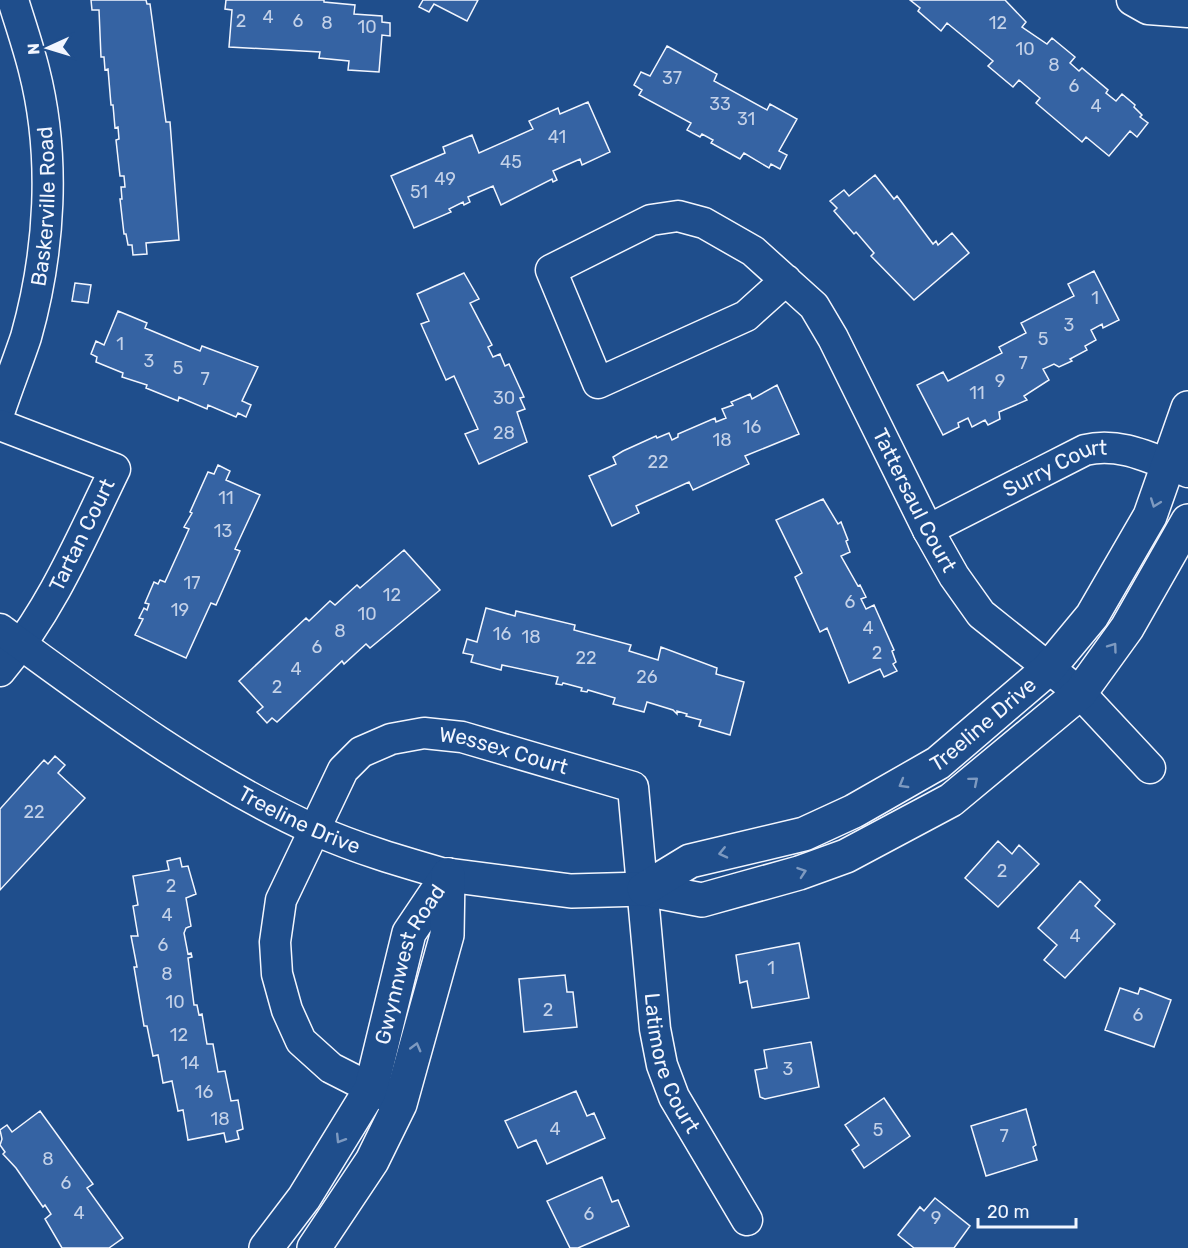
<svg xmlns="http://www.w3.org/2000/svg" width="1188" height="1248" font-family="Rubik,sans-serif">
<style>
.building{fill:#3563a3;stroke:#f2f6ff;stroke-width:1.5}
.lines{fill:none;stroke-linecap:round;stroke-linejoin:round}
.street-casing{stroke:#f2f6ff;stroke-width:33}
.secondary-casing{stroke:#f2f6ff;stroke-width:36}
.street{stroke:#1f4e8c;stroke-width:30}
.secondary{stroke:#1f4e8c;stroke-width:33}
.oneway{stroke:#7e9ac0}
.labels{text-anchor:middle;stroke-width:4.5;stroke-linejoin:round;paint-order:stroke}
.number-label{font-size:18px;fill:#c3d1e8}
.street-label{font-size:21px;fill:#f2f6ff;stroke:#1f4e8c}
</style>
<rect width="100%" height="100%" fill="#1f4e8c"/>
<!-- building -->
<path class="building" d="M91,0H146L147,4H150L166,122H170L179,240L146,243L147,254L133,255L132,245H128L126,234H124L120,199H122L121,187H125L124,176H120L116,140L119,139L118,127L115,128L113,105H111L108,69L105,70L104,57H101L99,10H92Z
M226,0H324V2L355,5L354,14L382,16V22L390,23V36L382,35L379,72L348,70L349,61L319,58L320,52L229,47L232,10L225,9Z
M423,0H478L467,21L434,4L429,12L419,7Z
M910,0H1005L1026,22L1022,27L1047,44L1052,38L1075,57L1070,63L1079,71L1082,68L1108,90L1106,93L1116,101L1122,94L1135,105L1134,107L1142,115L1140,117L1148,123L1137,137L1130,131L1109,156L1086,137L1082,142L1036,103L1040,98L1019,80L1013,87L988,66L993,61L947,23L941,31L918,11L920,8Z
M667,46L717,74L714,81L767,110L770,104L797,119L779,151L787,155L780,169L771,164L769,168L744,153L740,159L711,143L713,140L702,134L700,137L687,130L691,123L639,95L642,90L634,85L641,72L650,76Z
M588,102L610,152L582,165L580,159L553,171L557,180L553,182L552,179L501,205L493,186L468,197L470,202L464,205L463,202L449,209L451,212L414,228L391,176L445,153L443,147L472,135L479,153L533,129L529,121L558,108L560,114Z
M875,175L894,199L897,196L933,244L936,241L938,245L952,233L969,253L914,300L871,256L874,253L856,232L854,234L834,211L837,208L830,201L844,190L849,196Z
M1094,271L1119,320L1103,328L1102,324L1091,330L1096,340L1085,346L1087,350L1070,359L1072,361L1059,367L1054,364L1043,369L1049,380L1024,396L1027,400L999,412L1000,419L988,425L985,420L972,427L968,418L958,423L959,427L943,435L917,385L943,372L948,381L1002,353L999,347L1026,333L1021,323L1074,296L1068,284Z
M464,273L479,299L470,303L492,345L488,347L493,357L500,354L505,366L509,364L524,397L520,398L525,409L517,412L527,442L479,464L465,434L478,429L454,376L446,380L421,324L429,321L417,294Z
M75,283L91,285L88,303L72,301Z
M118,311L147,323L145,328L200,351L202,346L258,367L242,401L251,405L246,417L238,413L236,417L208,405L207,409L179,397L178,401L146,388L147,385L122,377L123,373L96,362L97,357L91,354L96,341L104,345Z
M777,385L799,434L745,456L749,464L693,490L689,482L636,506L639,513L612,526L589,476L616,464L613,457L623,451L656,436L657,438L669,433L672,440L678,437V434L715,418L716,422L726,418L722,409L733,405L731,402L750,394L752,399Z
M218,465L230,471L226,480L260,495L235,549L240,551L216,605L211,603L186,658L135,635L143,619L139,618L144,608L147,610L149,604L145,603L154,582L158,584L160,580L165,582L189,529L184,527L192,513L190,512L208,472L214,474Z
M823,499L838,524L841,522L848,540L846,541L850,552L841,556L858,586L860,585L866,597L861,599L866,609L874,605L894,650L892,651L896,662L893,664L897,671L884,677L880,669L849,683L827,628L820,632L795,577L802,573L776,520Z
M404,550L440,590L370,648L366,644L344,664L342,661L277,722L272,718L267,723L257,712L263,707L239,681L306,618L309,621L330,601L335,605L357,585L360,588Z
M486,608L515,616L516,611L575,625L574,630L631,645L629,651L658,660L661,647L717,668L716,674L744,682L730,735L699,726L701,720L686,716L687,714L677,711V714L673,710L647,702L644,712L613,704L615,698L588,690L587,692L581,691L582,688L563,683L562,685L556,684L558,677L502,665L501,670L471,662L473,655L463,653L467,639L477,642Z
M55,756L65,765L58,773L85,798L0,890V809L44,760L48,764Z
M998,841L1012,854L1019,845L1039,864L998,907L965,878Z
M180,858L182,867L188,866L196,894L186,898L191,926L186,928L184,933L188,954L191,953L192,957L188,958L194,1005H197L199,1015L202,1014L207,1044H213L218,1072L225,1071L231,1101L238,1100L243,1129L237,1131L239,1139L226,1142L224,1133L188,1140L183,1110L178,1111L172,1081L163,1083L158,1055L153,1056L147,1026H144L134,967H137L131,936H138L133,906L138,905L133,876L169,870L167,861Z
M1080,881L1100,900L1095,906L1115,924L1065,978L1044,960L1057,945L1038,928Z
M799,943L809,998L752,1008L747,981L740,983L736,955Z
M565,975L567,992H573L577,1027L524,1032L519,979Z
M1120,988L1138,994L1140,988L1171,1000L1154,1047L1105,1030Z
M811,1042L819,1087L765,1099L760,1097L755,1070L767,1068L764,1050Z
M576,1091L587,1116L594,1113L605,1138L547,1164L536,1140L518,1148L505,1121Z
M884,1098L910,1136L864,1168L852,1150L859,1145L845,1125Z
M1026,1109L1036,1145L1033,1147L1037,1160L986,1176L971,1126Z
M40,1111L93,1184L87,1188L123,1238L109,1248H62L45,1219L51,1214L45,1205L43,1207L16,1168L3,1154L5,1152L0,1145L2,1139L0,1130L7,1125L12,1132Z
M602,1177L612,1202L618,1200L629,1226L578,1248H570L547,1201Z
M935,1198L970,1226L954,1248H914L898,1235L920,1207L924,1211Z"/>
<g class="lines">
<!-- street casing -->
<g class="street-casing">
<g id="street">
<path d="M1132,0L1148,9L1188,12"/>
<path id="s1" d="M786,280L746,316L598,383L551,270L651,220L678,216L704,223L753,251L814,306L833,338L928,530L954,576L981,614L1080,693L1150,768"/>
<path id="s2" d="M0,410C8,386 18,361 26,337C50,252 56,156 34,70C28,46 20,23 13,0"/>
<path d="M0,425L115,469C81,539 51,611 0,671"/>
<path id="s3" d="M928,530L1085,450C1121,441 1154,460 1188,472"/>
<path id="s4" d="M0,629C98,701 204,780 315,830C358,849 403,862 448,875"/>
<path id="s5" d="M392,1099L331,1068L301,1041L287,1010L277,974L275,942L281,900L343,770L361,752L391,739L424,733L462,737L633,787L655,1029L662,1065L674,1097L747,1220"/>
</g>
</g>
<!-- secondary casing -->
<g class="secondary-casing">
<g id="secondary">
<path d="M448,875L571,891L644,889L702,900L799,873L846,856L951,800L1080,693L1127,628L1188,521"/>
<path id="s6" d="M644,889L690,861L804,834L854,811L938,763L1048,669L1092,616L1150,516L1188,408"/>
<path id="s7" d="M266,1248L304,1198L371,1089L409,933L448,875"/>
<path d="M314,1248L372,1161L400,1104L447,935L448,875"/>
</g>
</g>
<!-- street -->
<use href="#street" class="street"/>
<!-- secondary -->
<use href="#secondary" class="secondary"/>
</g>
<!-- one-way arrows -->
<defs><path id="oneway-chevron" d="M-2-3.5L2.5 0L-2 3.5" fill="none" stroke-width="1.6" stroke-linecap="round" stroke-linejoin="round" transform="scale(1.5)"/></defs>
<g class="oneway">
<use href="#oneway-chevron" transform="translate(1155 503) rotate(110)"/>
<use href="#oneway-chevron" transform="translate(1113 647) rotate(-54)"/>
<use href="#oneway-chevron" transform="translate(974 781) rotate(-40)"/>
<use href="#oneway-chevron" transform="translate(903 784) rotate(150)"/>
<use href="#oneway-chevron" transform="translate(723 853) rotate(167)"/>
<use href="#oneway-chevron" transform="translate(802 872) rotate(-19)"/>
<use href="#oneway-chevron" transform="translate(416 1047) rotate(-75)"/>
<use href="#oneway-chevron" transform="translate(340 1139) rotate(122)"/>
</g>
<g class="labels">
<!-- number labels -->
<g class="number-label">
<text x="268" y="23">4</text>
<text x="241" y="27">2</text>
<text x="298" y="27">6</text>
<text x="327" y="29">8</text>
<text x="998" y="29">12</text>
<text x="367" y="33">10</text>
<text x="1025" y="55">10</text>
<text x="1054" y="71">8</text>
<text x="672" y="84">37</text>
<text x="1074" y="92">6</text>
<text x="720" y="110">33</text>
<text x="1096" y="112">4</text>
<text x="746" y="125">31</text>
<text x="557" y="143">41</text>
<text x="511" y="168">45</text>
<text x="445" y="185">49</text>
<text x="419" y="198">51</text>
<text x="1095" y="304">1</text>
<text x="1069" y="331">3</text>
<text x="1043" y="345">5</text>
<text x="120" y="350">1</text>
<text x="149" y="367">3</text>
<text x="1023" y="369">7</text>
<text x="178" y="374">5</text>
<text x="205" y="385">7</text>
<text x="1000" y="387">9</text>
<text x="977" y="399">11</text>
<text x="504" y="404">30</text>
<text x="752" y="433">16</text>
<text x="504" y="439">28</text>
<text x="722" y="446">18</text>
<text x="658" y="468">22</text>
<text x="226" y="504">11</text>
<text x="223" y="537">13</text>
<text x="192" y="589">17</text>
<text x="392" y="601">12</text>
<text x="850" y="608">6</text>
<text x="180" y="616">19</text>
<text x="367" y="620">10</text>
<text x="868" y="634">4</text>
<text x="340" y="637">8</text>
<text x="502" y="640">16</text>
<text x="531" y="643">18</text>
<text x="317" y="653">6</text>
<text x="877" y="659">2</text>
<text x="586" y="664">22</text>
<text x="296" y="675">4</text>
<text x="647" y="683">26</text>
<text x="277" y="693">2</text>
<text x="34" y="818">22</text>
<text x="1002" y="877">2</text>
<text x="171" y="892">2</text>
<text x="167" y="921">4</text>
<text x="1075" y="942">4</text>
<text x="163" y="951">6</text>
<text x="771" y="974">1</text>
<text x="167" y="980">8</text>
<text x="175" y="1008">10</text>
<text x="548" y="1016">2</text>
<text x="1138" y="1021">6</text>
<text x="179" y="1041">12</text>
<text x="190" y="1069">14</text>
<text x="788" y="1075">3</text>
<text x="204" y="1098">16</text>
<text x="220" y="1125">18</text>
<text x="555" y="1135">4</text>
<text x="878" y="1136">5</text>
<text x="1004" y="1142">7</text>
<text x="48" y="1165">8</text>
<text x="66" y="1189">6</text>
<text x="79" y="1219">4</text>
<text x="589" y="1220">6</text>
<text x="936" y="1224">9</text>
</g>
<!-- street labels -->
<g class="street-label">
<text dy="7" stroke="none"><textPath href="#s2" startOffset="210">Baskerville Road</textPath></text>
<text dy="7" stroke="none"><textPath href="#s3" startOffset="142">Surry Court</textPath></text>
<text dy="7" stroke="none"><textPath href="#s1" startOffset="862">Tattersaul Court</textPath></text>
<text transform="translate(82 535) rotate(-64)" y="7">Tartan Court</text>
<text dy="7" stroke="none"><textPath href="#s6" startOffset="382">Treeline Drive</textPath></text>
<text dy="7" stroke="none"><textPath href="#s5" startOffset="572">Wessex Court</textPath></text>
<text dy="7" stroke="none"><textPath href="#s4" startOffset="356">Treeline Drive</textPath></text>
<text dy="7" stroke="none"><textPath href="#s7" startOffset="322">Gwynnwest Road</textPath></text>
<text dy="7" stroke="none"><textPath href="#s5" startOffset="987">Latimore Court</textPath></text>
</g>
</g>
<!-- north arrow -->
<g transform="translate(48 48) rotate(266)" stroke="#1f4e8c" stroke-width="4.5" paint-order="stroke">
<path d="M0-4.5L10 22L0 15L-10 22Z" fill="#f2f6ff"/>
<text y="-9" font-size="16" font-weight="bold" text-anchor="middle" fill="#f2f6ff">N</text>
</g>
<!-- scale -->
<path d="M978 1218v9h98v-9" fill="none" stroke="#f2f6ff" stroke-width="3"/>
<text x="987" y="1218" font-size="18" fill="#f2f6ff" stroke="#1f4e8c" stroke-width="4.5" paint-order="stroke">20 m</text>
</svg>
